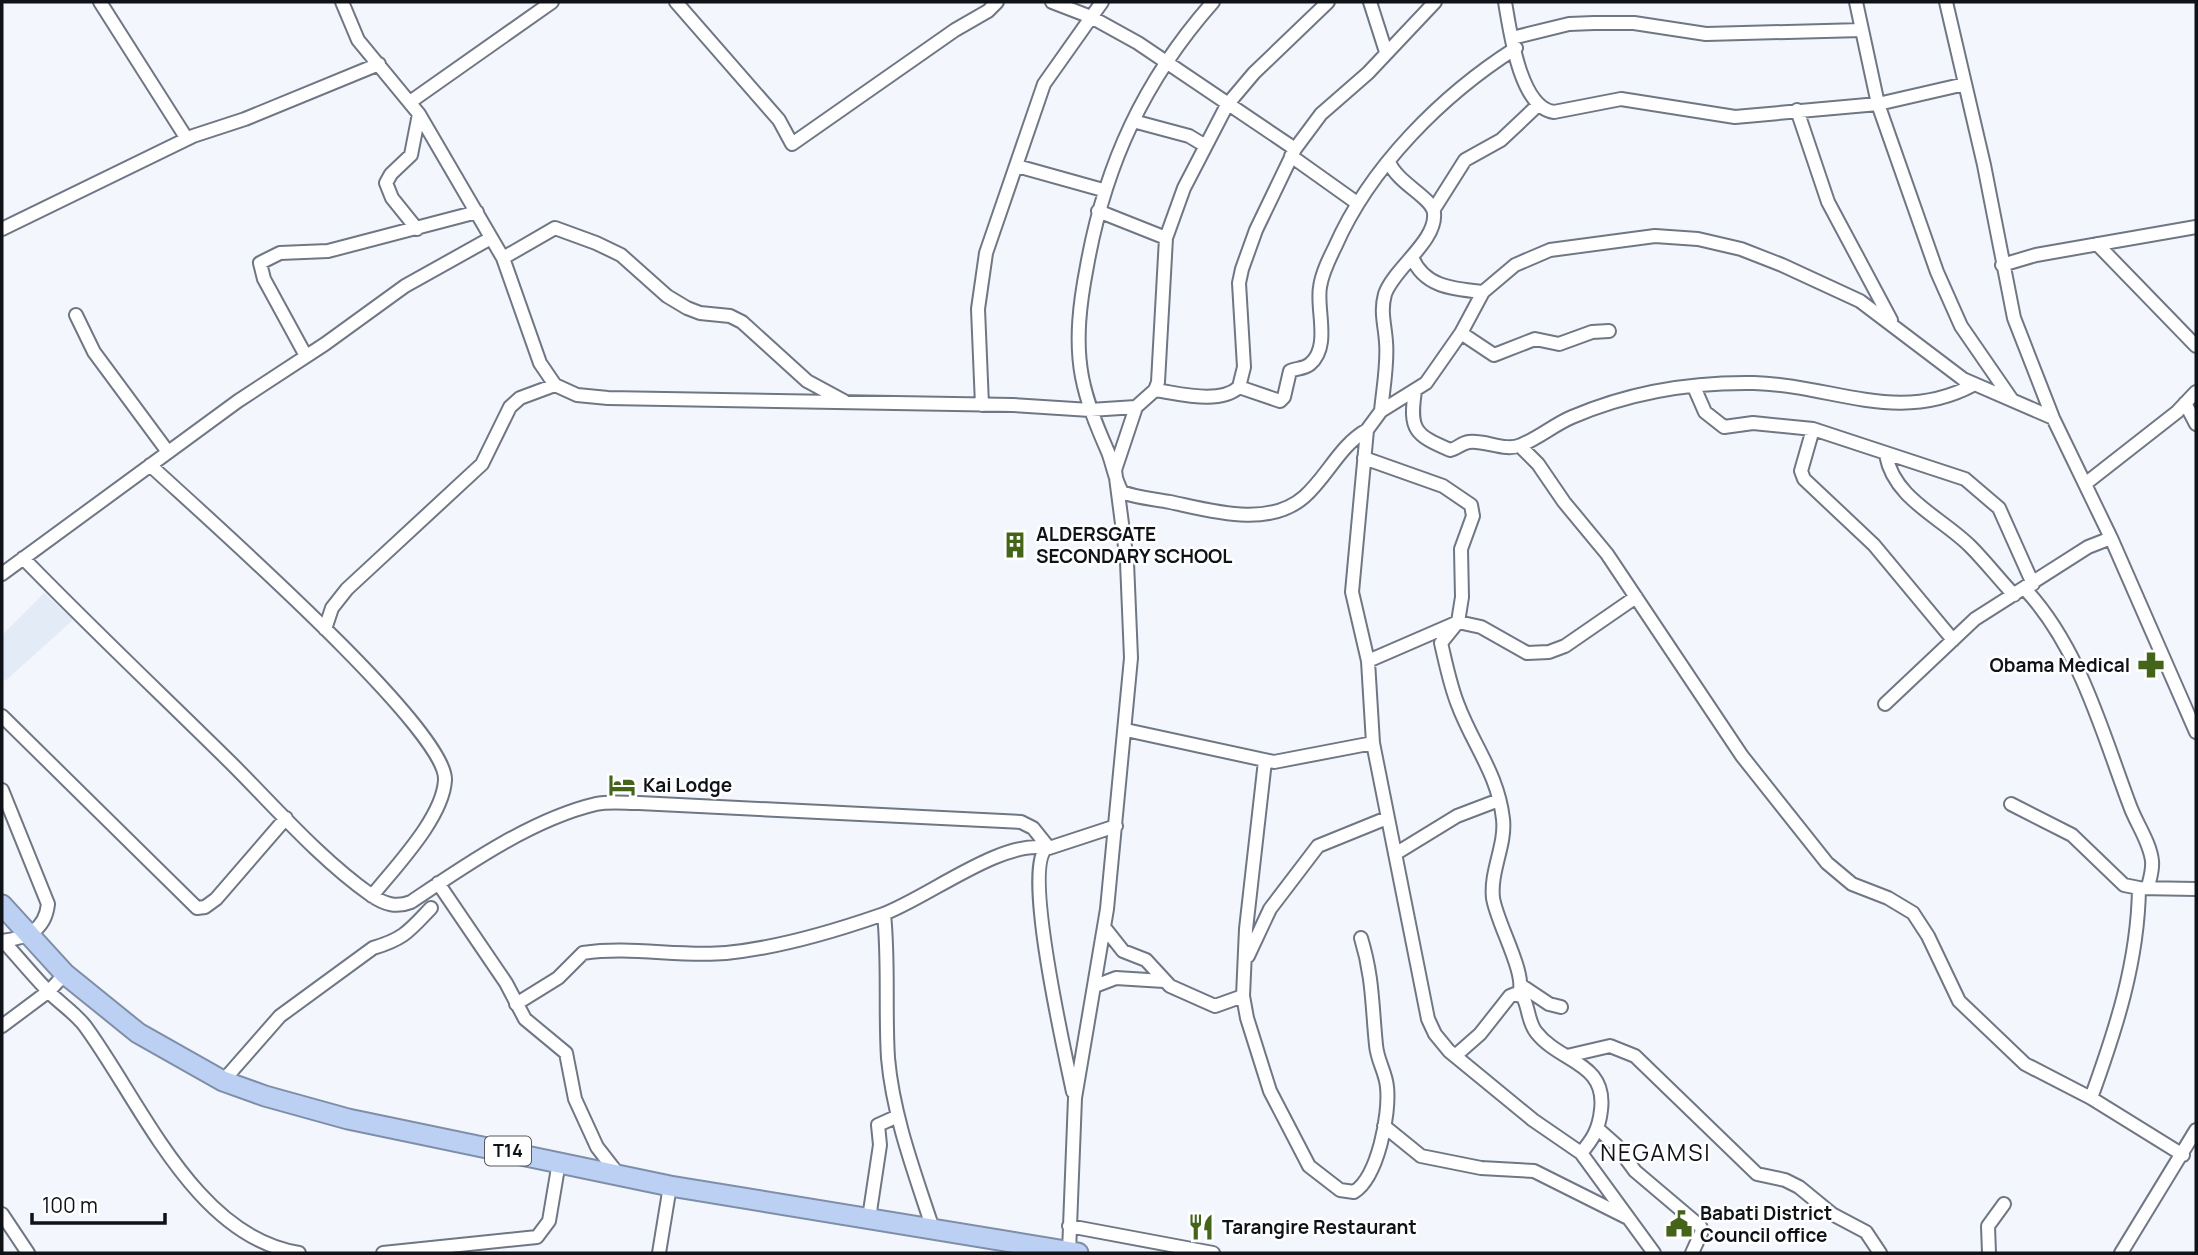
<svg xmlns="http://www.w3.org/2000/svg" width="2198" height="1255" font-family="Manrope,sans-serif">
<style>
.built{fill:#e3ebf7}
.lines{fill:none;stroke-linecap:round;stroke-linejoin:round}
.minor-casing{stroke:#6f7784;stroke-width:16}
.highway-casing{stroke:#7f8ea7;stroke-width:23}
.minor{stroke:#fff;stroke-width:12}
.highway{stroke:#bcd0f4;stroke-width:19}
.labels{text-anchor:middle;stroke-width:5;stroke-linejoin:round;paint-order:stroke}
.shield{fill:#fff;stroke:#57595d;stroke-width:2}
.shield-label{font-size:18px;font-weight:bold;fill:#0f1217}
.poi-label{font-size:19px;font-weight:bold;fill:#0f1217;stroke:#fff;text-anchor:start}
.quarter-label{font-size:23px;letter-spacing:2px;fill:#0f1217;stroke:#fff}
</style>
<rect width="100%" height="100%" fill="#f3f6fc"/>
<!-- built -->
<path class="built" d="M44,593L73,620L5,681L2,678V635Z"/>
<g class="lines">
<!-- minor casing -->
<g class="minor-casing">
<path id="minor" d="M100,2L187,139
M342,2L358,40L419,114L503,258L540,363L555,385L577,395L608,398L1013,405L1090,410L1136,407
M676,2L779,120L792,144L955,30L988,11L997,2
M1052,2L1091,17L1138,43L1295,149
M1213,2C1144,80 1105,165 1087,266C1080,302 1075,340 1082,377C1087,403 1097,427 1108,452C1113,465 1115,480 1122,492C1137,498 1155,499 1170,502C1212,511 1268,528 1304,497C1327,477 1340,445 1367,430
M1370,2L1386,52
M1505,2C1510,31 1520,108 1554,112L1621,99L1735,117L1878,104L1965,84
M1856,2L1878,104L1937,272L1961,326L2012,400
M1946,2L1984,165L2014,318L2053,418L2111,538L2196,732
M1512,38L1569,24L1594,23H1634L1706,34L1862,30
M410,102L552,2
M1797,110L1828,202L1891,320
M1133,121L1189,136L1204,145
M1291,156L1357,203
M1017,166L1103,190
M1434,209L1465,160L1501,140L1537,106
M1098,211L1166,238
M2,229L193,136L245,119L379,64
M417,229L392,198L386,183L391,174L411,155L419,114
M2097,244L2196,346
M1412,257C1424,287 1453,289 1483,292
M503,258L555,228L596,243L621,255L667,296L687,308L700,313L730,316L742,322L807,381L844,401
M2002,265L2036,255L2196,227
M76,315L94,352L168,452
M1461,333L1494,355L1535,339L1559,344L1592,332L1609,331
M306,356L264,279L260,263L280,253L328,251L477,212
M1239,387L1280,401L1284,397L1290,371C1297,368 1304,369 1310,364C1331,347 1316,309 1320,287C1322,273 1329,259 1335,247C1370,167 1442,95 1516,48
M1694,387L1705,412L1724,427L1753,423L1813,429L1965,479L1999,508L2033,584
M1155,390C1178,393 1220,405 1239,387L1244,367L1239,283L1242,269L1256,230L1295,149L1321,114L1368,73L1435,2
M1415,391C1409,430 1415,435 1450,450C1457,449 1461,443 1469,442C1486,440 1505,452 1521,445C1539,438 1555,424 1572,417C1630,392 1692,382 1754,383C1833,385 1898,425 1973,385
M2185,403L2196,424
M982,405L978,309L986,253L1044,84L1102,2
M1381,411C1383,389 1388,364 1386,342C1385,325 1380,312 1385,294C1394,268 1437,241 1434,213C1432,197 1398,184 1389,162
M1813,429L1801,471L1804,479L1874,545L1953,640
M1520,446L1538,464L1564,502L1607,554L1742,756L1827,863L1852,884L1888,898L1913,913L1928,936L1959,1001L2025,1064L2091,1098L2183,1155
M1886,455C1894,499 1941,517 1970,546C1985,561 1999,579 2014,595
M1364,458L1443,486L1471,505L1473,516L1461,549L1462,597L1458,622L1441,643C1446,664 1450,685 1458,705C1473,745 1498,774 1503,819C1506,845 1490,871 1493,898C1497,924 1527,974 1519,994
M150,465C197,509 448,729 445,780C443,818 395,867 372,896
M2085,484L2177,412L2196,392
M23,558C91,628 162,695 232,764C276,808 320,859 371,895C384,904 396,908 411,902C464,866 532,819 596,804C609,801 625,803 639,803L1021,822L1033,828L1049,848L1116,826
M2,574L238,401L325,344L405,286L491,238
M2025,589C2080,648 2102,732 2130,806C2136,823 2150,842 2152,861C2153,870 2150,878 2148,887
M325,629L332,608L347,589L482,464L510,407L520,398L555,385
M1368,661L1458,622L1481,627L1527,653L1549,652L1565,646L1636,597
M1885,704L1975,619L2088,547L2111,538
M2,716L197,908L205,907L216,899L286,818
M1126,730L1274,762L1373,743
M1265,761L1246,929L1243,996L1247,1018L1270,1091L1309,1166L1340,1190L1354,1192C1378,1177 1390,1114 1387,1087C1386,1073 1377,1060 1376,1045C1372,1006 1373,977 1361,938
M2,790L48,904C45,931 26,938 2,941
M2011,804L2072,835L2124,885L2139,888L2196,889
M1395,854L1457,816L1499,800
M438,883L506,983L525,1019L566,1053L575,1099L597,1147L618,1174
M884,914C889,962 885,1010 888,1058C893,1116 915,1174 933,1229
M1104,927L1123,951L1146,960L1170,986L1215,1006L1243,996
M3,941C19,958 33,976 50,993C61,1004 75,1013 85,1026C141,1102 195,1237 299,1253
M1248,956L1270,909L1318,846L1387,818
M1095,986L1116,978L1164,981
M1522,986L1549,1004L1561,1007
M516,1004L558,978L583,953C631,946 678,957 726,953C778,948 832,932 881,915C926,899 1001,839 1046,848C1023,872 1065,1053 1073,1092
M2,1026L49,991L65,974
M1455,1056L1480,1034L1510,996L1515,994L1523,997C1529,1008 1528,1022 1536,1032C1560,1063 1607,1062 1601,1110C1599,1129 1593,1139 1581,1153
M1567,1056L1610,1046L1635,1056L1757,1174L1785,1180L1799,1187L1832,1214L1866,1232L1880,1253
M223,1081L280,1016L373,948C404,939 409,931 431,908
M2091,1098C2116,1029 2138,962 2139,888
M1384,1126L1421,1156L1481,1168L1534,1171L1626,1217
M1598,1129L1616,1145L1635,1171L1700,1226L1702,1231L1692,1253
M2,1214L28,1253
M869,1218L880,1145L878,1125L898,1116
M1069,1226L1213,1253
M1069,1252L1075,1098L1107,909L1131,658L1127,562L1115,470L1136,407L1155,390L1158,382L1166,238L1184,188L1227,105L1254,73L1328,2
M383,1253L537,1237L549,1221L559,1162
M659,1253L670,1186
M1654,1253L1581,1153L1533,1120L1449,1051L1435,1034L1428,1019L1373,743L1368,661L1352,592L1367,430L1381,411L1426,383L1461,333L1483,292L1515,265L1550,250L1655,236L1698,239L1741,249L1782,265L1860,301L1963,379L2053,418
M1989,1253L1988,1226L2004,1204
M2121,1253L2196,1130"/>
</g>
<!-- highway casing -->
<g class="highway-casing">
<path id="highway" d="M2,905L65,974L138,1033L223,1081L265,1096L348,1119L670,1186L1078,1253"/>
</g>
<!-- minor -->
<use href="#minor" class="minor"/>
<!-- highway -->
<use href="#highway" class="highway"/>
</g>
<!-- icons -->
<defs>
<g id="building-bare" transform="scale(2.1)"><path d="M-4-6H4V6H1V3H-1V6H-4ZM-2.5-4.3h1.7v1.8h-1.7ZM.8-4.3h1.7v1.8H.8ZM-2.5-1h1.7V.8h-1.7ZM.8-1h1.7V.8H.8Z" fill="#44641a" stroke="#fff" stroke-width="2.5" paint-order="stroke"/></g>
<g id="pharmacy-bare" transform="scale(2.1)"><path d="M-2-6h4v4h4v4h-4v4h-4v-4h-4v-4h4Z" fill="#44641a" stroke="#fff" stroke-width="2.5" paint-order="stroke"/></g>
<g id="hotel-bare" transform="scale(2.1)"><path d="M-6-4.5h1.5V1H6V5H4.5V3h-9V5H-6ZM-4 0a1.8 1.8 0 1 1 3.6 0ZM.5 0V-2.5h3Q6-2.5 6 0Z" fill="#44641a" stroke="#fff" stroke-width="2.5" paint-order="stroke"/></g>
<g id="civic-bare" transform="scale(2.1)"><path d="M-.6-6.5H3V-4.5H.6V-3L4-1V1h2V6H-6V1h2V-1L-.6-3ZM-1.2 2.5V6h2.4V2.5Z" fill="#44641a" stroke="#fff" stroke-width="2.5" paint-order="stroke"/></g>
<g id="restaurant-bare" transform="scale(2.1)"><path d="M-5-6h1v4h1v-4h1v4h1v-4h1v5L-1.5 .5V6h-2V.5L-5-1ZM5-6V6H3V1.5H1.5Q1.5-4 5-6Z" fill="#44641a" stroke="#fff" stroke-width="2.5" paint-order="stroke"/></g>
</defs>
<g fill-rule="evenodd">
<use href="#building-bare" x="1015" y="545"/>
<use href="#pharmacy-bare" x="2151" y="665"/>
<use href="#hotel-bare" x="622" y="785"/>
<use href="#civic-bare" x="1679" y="1224"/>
<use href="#restaurant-bare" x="1201" y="1227"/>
</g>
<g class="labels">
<!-- shield labels -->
<rect class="shield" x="485" y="1136.5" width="46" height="29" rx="5"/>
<g class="shield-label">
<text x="508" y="1157">T14</text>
</g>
<!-- poi labels -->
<g class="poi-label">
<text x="1036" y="541">ALDERSGATE<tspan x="1036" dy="22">SECONDARY SCHOOL</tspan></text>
<text x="2130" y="672" text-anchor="end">Obama Medical</text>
<text x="643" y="792">Kai Lodge</text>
<text x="1700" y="1220">Babati District<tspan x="1700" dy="22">Council office</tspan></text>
<text x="1222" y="1234">Tarangire Restaurant</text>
</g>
<!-- quarter labels -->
<g class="quarter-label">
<text x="1656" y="1161">NEGAMSI</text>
</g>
</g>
<!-- border -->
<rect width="2198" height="1255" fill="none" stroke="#0f1217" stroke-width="7"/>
<!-- scale -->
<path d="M32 1213v10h133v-10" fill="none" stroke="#0f1217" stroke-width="3.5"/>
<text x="42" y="1213" font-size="21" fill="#0f1217" stroke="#ffffff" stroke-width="5" paint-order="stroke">100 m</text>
</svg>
